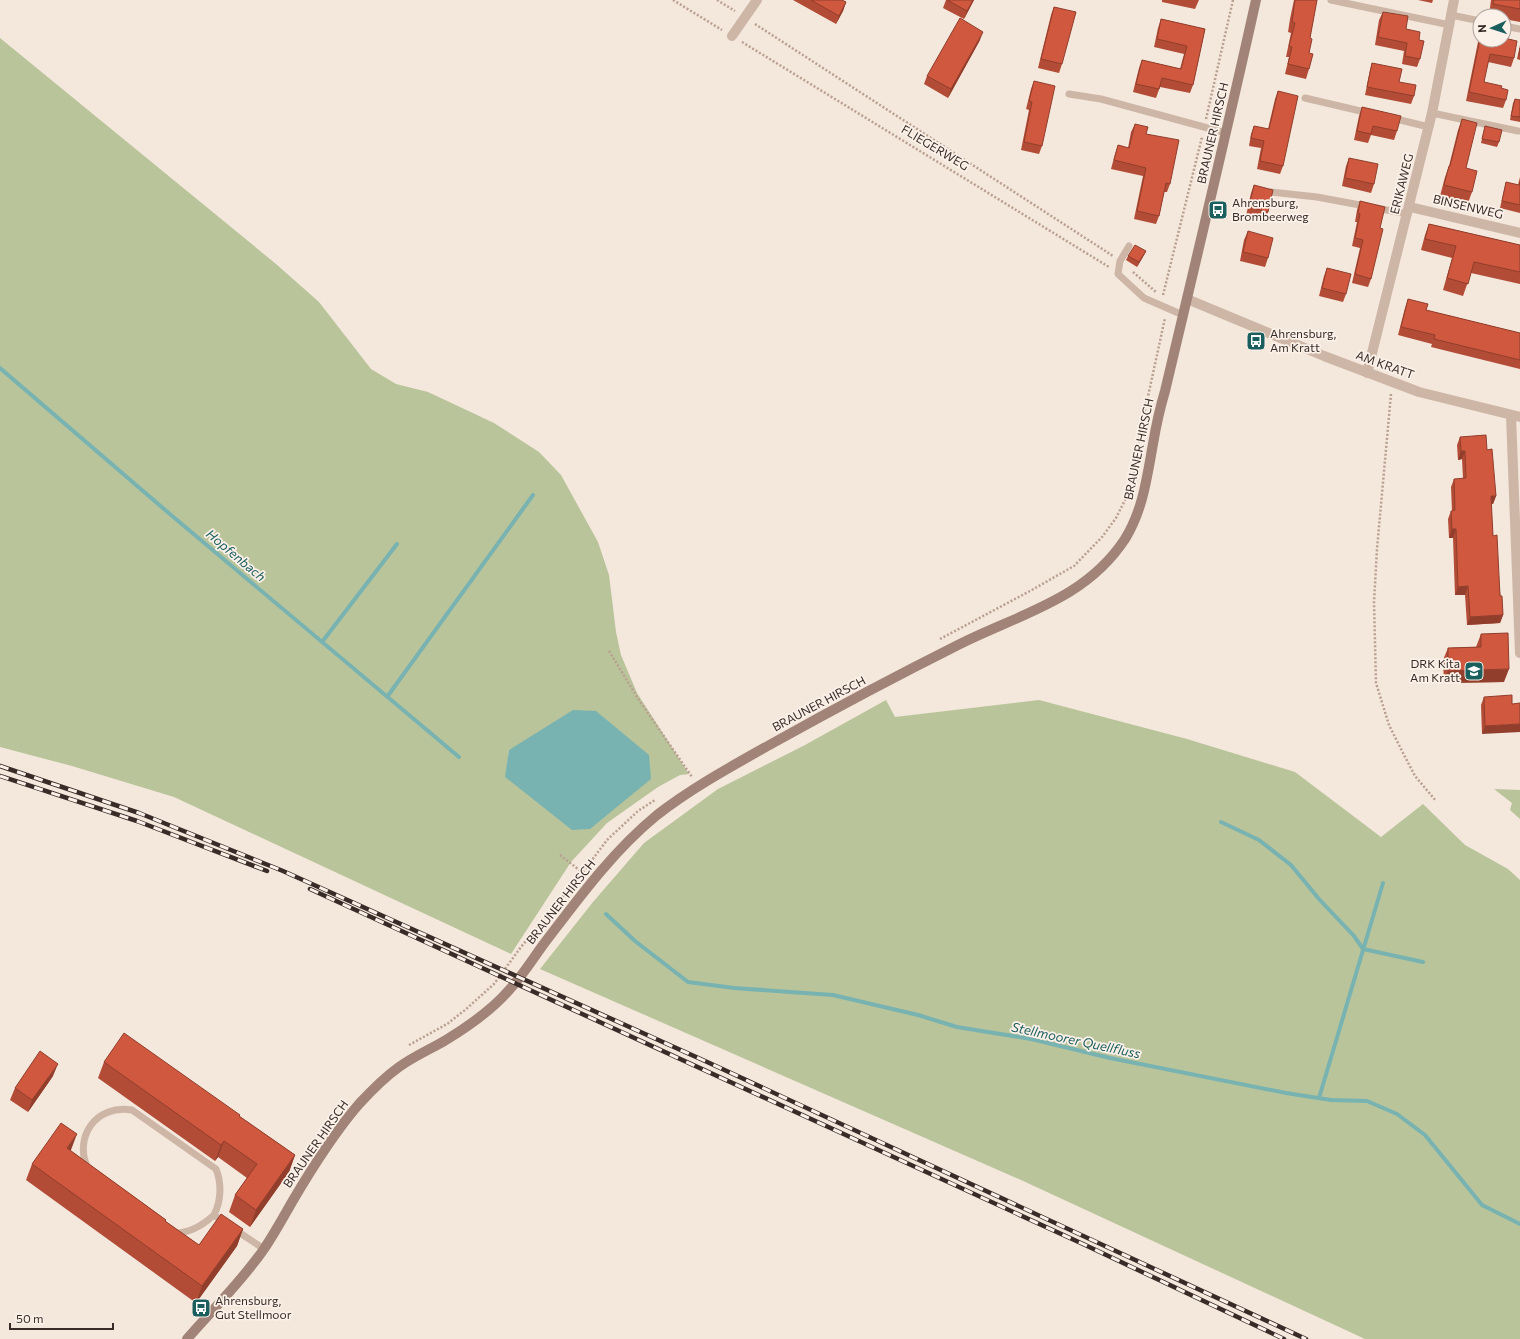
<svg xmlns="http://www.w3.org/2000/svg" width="1520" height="1339" font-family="Commissioner,sans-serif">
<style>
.green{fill:#b9c49a;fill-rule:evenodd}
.water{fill:#78b3b2}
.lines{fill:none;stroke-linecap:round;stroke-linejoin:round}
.stream{stroke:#78b3b2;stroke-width:4}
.path{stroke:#b99f90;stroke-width:2.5;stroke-dasharray:2 2;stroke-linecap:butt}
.lane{stroke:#cdb6a6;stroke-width:7}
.street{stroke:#cdb6a6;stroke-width:10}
.secondary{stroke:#a18477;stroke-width:10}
.rail-casing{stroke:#392c28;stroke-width:4.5}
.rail{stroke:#fbf1e9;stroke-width:3;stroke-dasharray:9;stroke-linecap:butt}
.wall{fill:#b24c36}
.shaded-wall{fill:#913e2c}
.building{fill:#cf583f;stroke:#913e2c}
.labels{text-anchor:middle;stroke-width:3.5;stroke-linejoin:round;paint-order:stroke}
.street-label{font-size:12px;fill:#392c28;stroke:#fbf1e9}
.poi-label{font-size:12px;fill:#392c28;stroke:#fbf1e9;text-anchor:start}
.water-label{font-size:13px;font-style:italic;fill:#1a5e5e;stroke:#fbf1e9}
</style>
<rect width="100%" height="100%" fill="#f4e7dc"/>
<!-- green -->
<path class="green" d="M0,38L276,264L319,302L371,369L396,384L428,392L494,423L539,452L561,475L598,542L609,575L616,632L621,655L637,693L689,774L680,775L658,787L607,823L571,862L511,954L174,797L72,766L0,747ZM596,711L506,777L509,750Z
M886,700L895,717L1039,700L1187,739L1295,772L1381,837L1423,804L1465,845L1508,869L1520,880V1339H1365L1021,1180L540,969L593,902L644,843L718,789L805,745Z
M1494,789L1520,790V819L1510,810L1512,803Z"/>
<!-- water -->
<path class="water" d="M573,710L596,711L649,755L651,779L590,829L572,830L505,777L509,750Z"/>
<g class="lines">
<!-- stream -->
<path class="stream" d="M0,368L171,515L459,757
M322,642L397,544
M387,697L533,495
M1221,822L1259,840L1291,865L1319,899L1354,936L1363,949L1423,962
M606,914L635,941L688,982L734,988L833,995L918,1015L957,1027L1031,1039L1110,1058L1286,1093L1331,1100L1367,1101L1397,1114L1425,1135L1482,1205L1520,1224
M1319,1098L1383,883"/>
<!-- path -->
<path class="path" d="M673,0L722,30
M717,0L735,11
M755,24L1113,256
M742,42L1109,267
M1206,119L1233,0
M1133,272L1156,292
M1163,295L1202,137
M1391,394L1377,549L1374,602L1376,683L1389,725L1403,753L1415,776L1436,801
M940,639L1030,591L1074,566L1102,537L1116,518L1126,498L1133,477L1142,424L1165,318
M609,651L639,700L692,777
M560,855L583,873
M583,872L607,840L638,811L655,800
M409,1045L447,1024L465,1010L494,984L521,947L580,876"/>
<!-- lane -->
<path class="lane" d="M1331,0L1450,25
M1451,15L1480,21
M1504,26L1520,29
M1069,94L1101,99L1226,133
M1305,98L1369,113
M1432,113L1518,131
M1392,118L1429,127
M1271,192L1317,197L1408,214
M1129,246L1120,261L1118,274L1144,298L1183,315
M88,1169C73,1137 96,1104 132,1110L216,1169C222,1184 221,1201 214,1215L225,1223
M234,1229L264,1249
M172,1233C188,1234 202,1226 214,1215"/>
<!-- street -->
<path class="street" d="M732,36L757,0
M1410,207L1520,233
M1187,299L1324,356L1419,392L1520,417
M1367,373L1432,113L1454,0
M1511,415L1520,653"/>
<!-- secondary -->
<path class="secondary" d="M187,1339C213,1309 242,1281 264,1249C274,1234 283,1218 292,1202C312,1168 333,1134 359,1104C371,1091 385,1077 399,1067C414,1056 431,1049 446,1040C469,1026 493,1009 510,989C523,975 532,960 543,945C578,899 612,852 657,815C693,787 734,765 773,743C834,709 896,676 958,645C1019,614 1085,600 1125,539C1143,510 1147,477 1153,444C1156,426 1160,408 1165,391C1196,261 1227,131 1256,0"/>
<!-- rail casing -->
<g class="rail-casing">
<path id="rail" d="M0,766L139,813L283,871L705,1061L1306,1339
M0,776L137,821L267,871
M310,889L1083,1244L1284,1339"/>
</g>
<!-- rail -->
<use href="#rail" class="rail"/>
</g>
<!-- wall -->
<path class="wall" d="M793,0H842L846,2L843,11L836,24Z
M946,0H974L964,19L943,8Z
M1162,0H1199L1195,9L1162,2Z
M1294,0H1317L1310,38L1309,53V69L1306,79L1285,74L1289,57H1286L1291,33L1288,32L1290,19Z
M1418,0H1433L1432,3Z
M1491,0H1520V22L1504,19V16H1489Z
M1054,7L1062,64L1059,73L1038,68L1051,15Z
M1383,12L1406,29L1420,59L1417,67L1402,64L1404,51L1375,45L1379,20Z
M1161,19L1205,29L1193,85L1190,93L1160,87L1156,98L1133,92L1139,68L1142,60L1180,69L1184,54L1154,47L1158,28Z
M1480,37V40L1514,58L1511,67L1488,62L1484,82L1501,88L1506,100L1503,108L1466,101L1478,42Z
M980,40L948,98L924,84L927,76Z
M1520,45V60L1517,59Z
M1372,63L1399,82L1414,96L1411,104L1365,95L1370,70Z
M1034,81L1042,146L1039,154L1021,150L1029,110L1026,109L1031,89Z
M1278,91L1283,166L1280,174L1257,169L1261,148L1249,146L1251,134L1254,126L1268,129L1275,99Z
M1515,99L1520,100V122L1510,120L1513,103Z
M1362,107L1397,131L1394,140L1371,135L1368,143L1354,140L1359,116Z
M1462,119L1466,168L1472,192L1468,203L1440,196L1445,177L1449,166L1458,130Z
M1135,124L1146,134L1170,184L1167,192H1164L1159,216L1156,224L1134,219L1143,176L1111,169L1115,154L1118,145L1128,148L1131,132Z
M1485,126L1499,142L1497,147L1481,143Z
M1349,158L1374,184L1371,193L1342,186L1346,166Z
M1520,177V213L1500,208L1504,190L1506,182L1518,185Z
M1254,185L1268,212L1265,220L1246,216L1251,193Z
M1360,201L1380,228L1371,279L1368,287L1352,283L1360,248L1352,246L1357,222H1355L1357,210Z
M1429,224L1520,245V284L1471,273L1463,296L1443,290L1452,258L1421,250L1425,235Z
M1248,231L1268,258L1265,267L1240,261L1244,240Z
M1146,251L1144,255L1137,267L1126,260L1128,256Z
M1327,268L1346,294L1343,302L1319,296L1324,276Z
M1408,299L1426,310L1520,333V369L1431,347L1432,344L1398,335L1405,308Z
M1460,437L1487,450L1496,496L1493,504H1491L1493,536L1503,615L1500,623L1467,625L1465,595H1455L1453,538H1449L1448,519L1451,511H1452L1451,487L1454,479H1463L1462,459L1458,460L1457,445Z
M1481,634L1504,682L1444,683L1443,660L1448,648L1476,647Z
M1484,697L1512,704L1482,734L1481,705Z
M104,1062L239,1116L295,1155L289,1172L250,1227L229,1212L235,1195L247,1178L218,1157L215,1161L98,1078Z
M53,1076L28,1112L10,1100L15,1088Z
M71,1151L166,1220L165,1221L199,1245L243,1229L237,1246L196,1303L26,1180L32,1164Z"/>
<!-- shaded-wall -->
<path class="shaded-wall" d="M973,0H974L964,19L967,11Z
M846,2L843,11L836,24L839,16Z
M983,32L980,40L948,98L951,89Z
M1146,251L1144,255L1137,267L1139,262Z
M1461,451H1465L1462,459L1458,460Z
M1491,496H1496L1493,504H1488Z
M1452,529H1456L1453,538H1449Z
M1468,586L1465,595H1455L1458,587Z
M1503,615L1500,623L1467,625L1470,617Z
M1509,669L1504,682L1444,683L1448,671Z
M1520,724V732L1482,734L1485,726Z
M58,1064L53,1076L28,1112L32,1100Z
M77,1134L71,1150L61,1165L67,1148Z
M224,1141L218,1157L215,1161L221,1145Z
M295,1155L289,1172L250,1227L256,1210Z
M243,1229L237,1246L196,1303L202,1286Z"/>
<!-- building -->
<path class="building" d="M811,0H842L846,2L839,16Z
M947,0H973L967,11Z
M1295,0H1317L1310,38L1312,39L1309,53L1313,54L1309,69L1288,64L1292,47L1289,46L1295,23L1292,22Z
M1494,0H1520V9L1493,4Z
M1054,7L1076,12L1062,64L1041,59Z
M1383,12L1408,16L1406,29L1420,32L1419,40L1424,41L1420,59L1405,56L1407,43L1378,37Z
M960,18L983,32L951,89L927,76Z
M1161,19L1205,29L1193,85L1162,78L1159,89L1136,84L1142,60L1181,69L1187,46L1157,39Z
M1504,38L1517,41L1514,58L1490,54L1484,82L1502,86L1501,88L1508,90L1506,100L1469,92L1480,39V40H1504Z
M1520,48V55H1519Z
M1372,63L1402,69L1399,82L1416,85L1414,96L1367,87Z
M1034,81L1055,86L1042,146L1024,142L1032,102L1029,101Z
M1278,91L1298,96L1283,166L1260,161L1264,141L1251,138L1254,126L1269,129Z
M1515,99L1520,100V117L1511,116Z
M1362,107L1401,116L1397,131L1373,126L1371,134L1357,131Z
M1462,119L1477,123L1466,168L1477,171L1472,192L1444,185L1449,166H1450Z
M1135,124L1148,127L1146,134L1179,140L1170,184L1166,183L1159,216L1137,211L1146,168L1114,160L1118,145L1129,148Z
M1485,126L1502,130L1499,142L1482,139Z
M1349,158L1378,164L1374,184L1345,178Z
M1506,182L1519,185L1520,182V205L1502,201Z
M1254,185L1273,190L1268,212L1249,207Z
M1360,201L1385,207L1380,228L1383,229L1371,279L1355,274L1363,240L1355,238L1360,214L1358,213Z
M1429,224L1520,245V272L1474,262L1468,284L1447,278L1456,246L1425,239Z
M1248,231L1273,238L1268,258L1243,252Z
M1135,245L1146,251L1139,262L1128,256Z
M1327,268L1351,274L1346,294L1322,288Z
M1408,299L1428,304L1426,310L1520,333V360L1434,339L1435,335L1401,327Z
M1486,435L1487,450L1492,449L1496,496H1491L1493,536L1497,535L1500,596H1502L1503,615L1470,617L1468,586L1458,587L1456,529H1452L1451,511L1455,510L1454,479L1466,478L1465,451H1461L1460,437Z
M1508,633L1509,669L1448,671V648L1481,647V634Z
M1512,695V704L1520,703V724L1485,726L1484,697Z
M124,1033L240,1115L239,1116L295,1155L256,1210L235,1195L257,1164L224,1141L221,1145L104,1062Z
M40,1051L58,1064L32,1100L15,1088Z
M61,1123L77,1134L67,1148L166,1220L165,1221L199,1245L221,1214L243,1229L202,1286L32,1164Z"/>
<!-- icons -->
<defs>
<g id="bus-square" transform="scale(1)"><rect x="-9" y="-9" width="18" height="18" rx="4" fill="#1a5e5e" stroke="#fbf1e9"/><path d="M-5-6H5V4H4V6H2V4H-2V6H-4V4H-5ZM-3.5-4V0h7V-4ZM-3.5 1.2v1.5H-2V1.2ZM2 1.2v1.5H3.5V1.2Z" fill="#fff"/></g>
<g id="school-square" transform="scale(1)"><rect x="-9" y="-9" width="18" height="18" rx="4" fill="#1a5e5e" stroke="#fbf1e9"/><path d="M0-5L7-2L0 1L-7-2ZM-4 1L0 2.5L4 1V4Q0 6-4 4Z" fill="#fff"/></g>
</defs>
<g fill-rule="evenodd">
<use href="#bus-square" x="1218" y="210"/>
<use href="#bus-square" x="1256" y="341"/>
<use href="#school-square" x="1474" y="671"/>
<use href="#bus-square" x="201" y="1308"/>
</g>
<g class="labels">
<!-- street labels -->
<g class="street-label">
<text transform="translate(1213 133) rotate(-77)" y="4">BRAUNER HIRSCH</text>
<text transform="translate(935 148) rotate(31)" y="4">FLIEGERWEG</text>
<text transform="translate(1402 184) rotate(-76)" y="4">ERIKAWEG</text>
<text transform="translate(1468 207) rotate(13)" y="4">BINSENWEG</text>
<text transform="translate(1385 365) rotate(20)" y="4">AM KRATT</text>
<text transform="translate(1139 449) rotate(-78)" y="4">BRAUNER HIRSCH</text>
<text transform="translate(819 704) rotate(-28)" y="4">BRAUNER HIRSCH</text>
<text transform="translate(561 902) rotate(-52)" y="4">BRAUNER HIRSCH</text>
<text transform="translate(316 1144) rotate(-55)" y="4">BRAUNER HIRSCH</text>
</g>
<!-- poi labels -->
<g class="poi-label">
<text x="1232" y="207">Ahrensburg,<tspan x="1232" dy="14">Brombeerweg</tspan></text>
<text x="1270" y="338">Ahrensburg,<tspan x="1270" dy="14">Am Kratt</tspan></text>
<text x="1460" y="668" text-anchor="end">DRK Kita<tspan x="1460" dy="14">Am Kratt</tspan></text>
<text x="215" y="1305">Ahrensburg,<tspan x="215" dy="14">Gut Stellmoor</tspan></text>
</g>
<!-- water labels -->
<g class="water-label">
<text transform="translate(236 555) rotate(40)" y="5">Hopfenbach</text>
<text transform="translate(1076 1040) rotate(12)" y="5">Stellmoorer Quellfluss</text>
</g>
</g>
<!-- north arrow -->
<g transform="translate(1492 28) rotate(267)"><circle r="19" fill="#fbf1e9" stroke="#ada29c"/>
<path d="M0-3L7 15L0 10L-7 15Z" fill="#1a5e5e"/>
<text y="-6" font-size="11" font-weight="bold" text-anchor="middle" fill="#392c28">N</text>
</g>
<!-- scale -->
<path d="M10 1323v6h103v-6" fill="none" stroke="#392c28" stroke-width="2"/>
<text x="16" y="1323" font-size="12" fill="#392c28" stroke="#fbf1e9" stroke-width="3" paint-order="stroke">50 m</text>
</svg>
